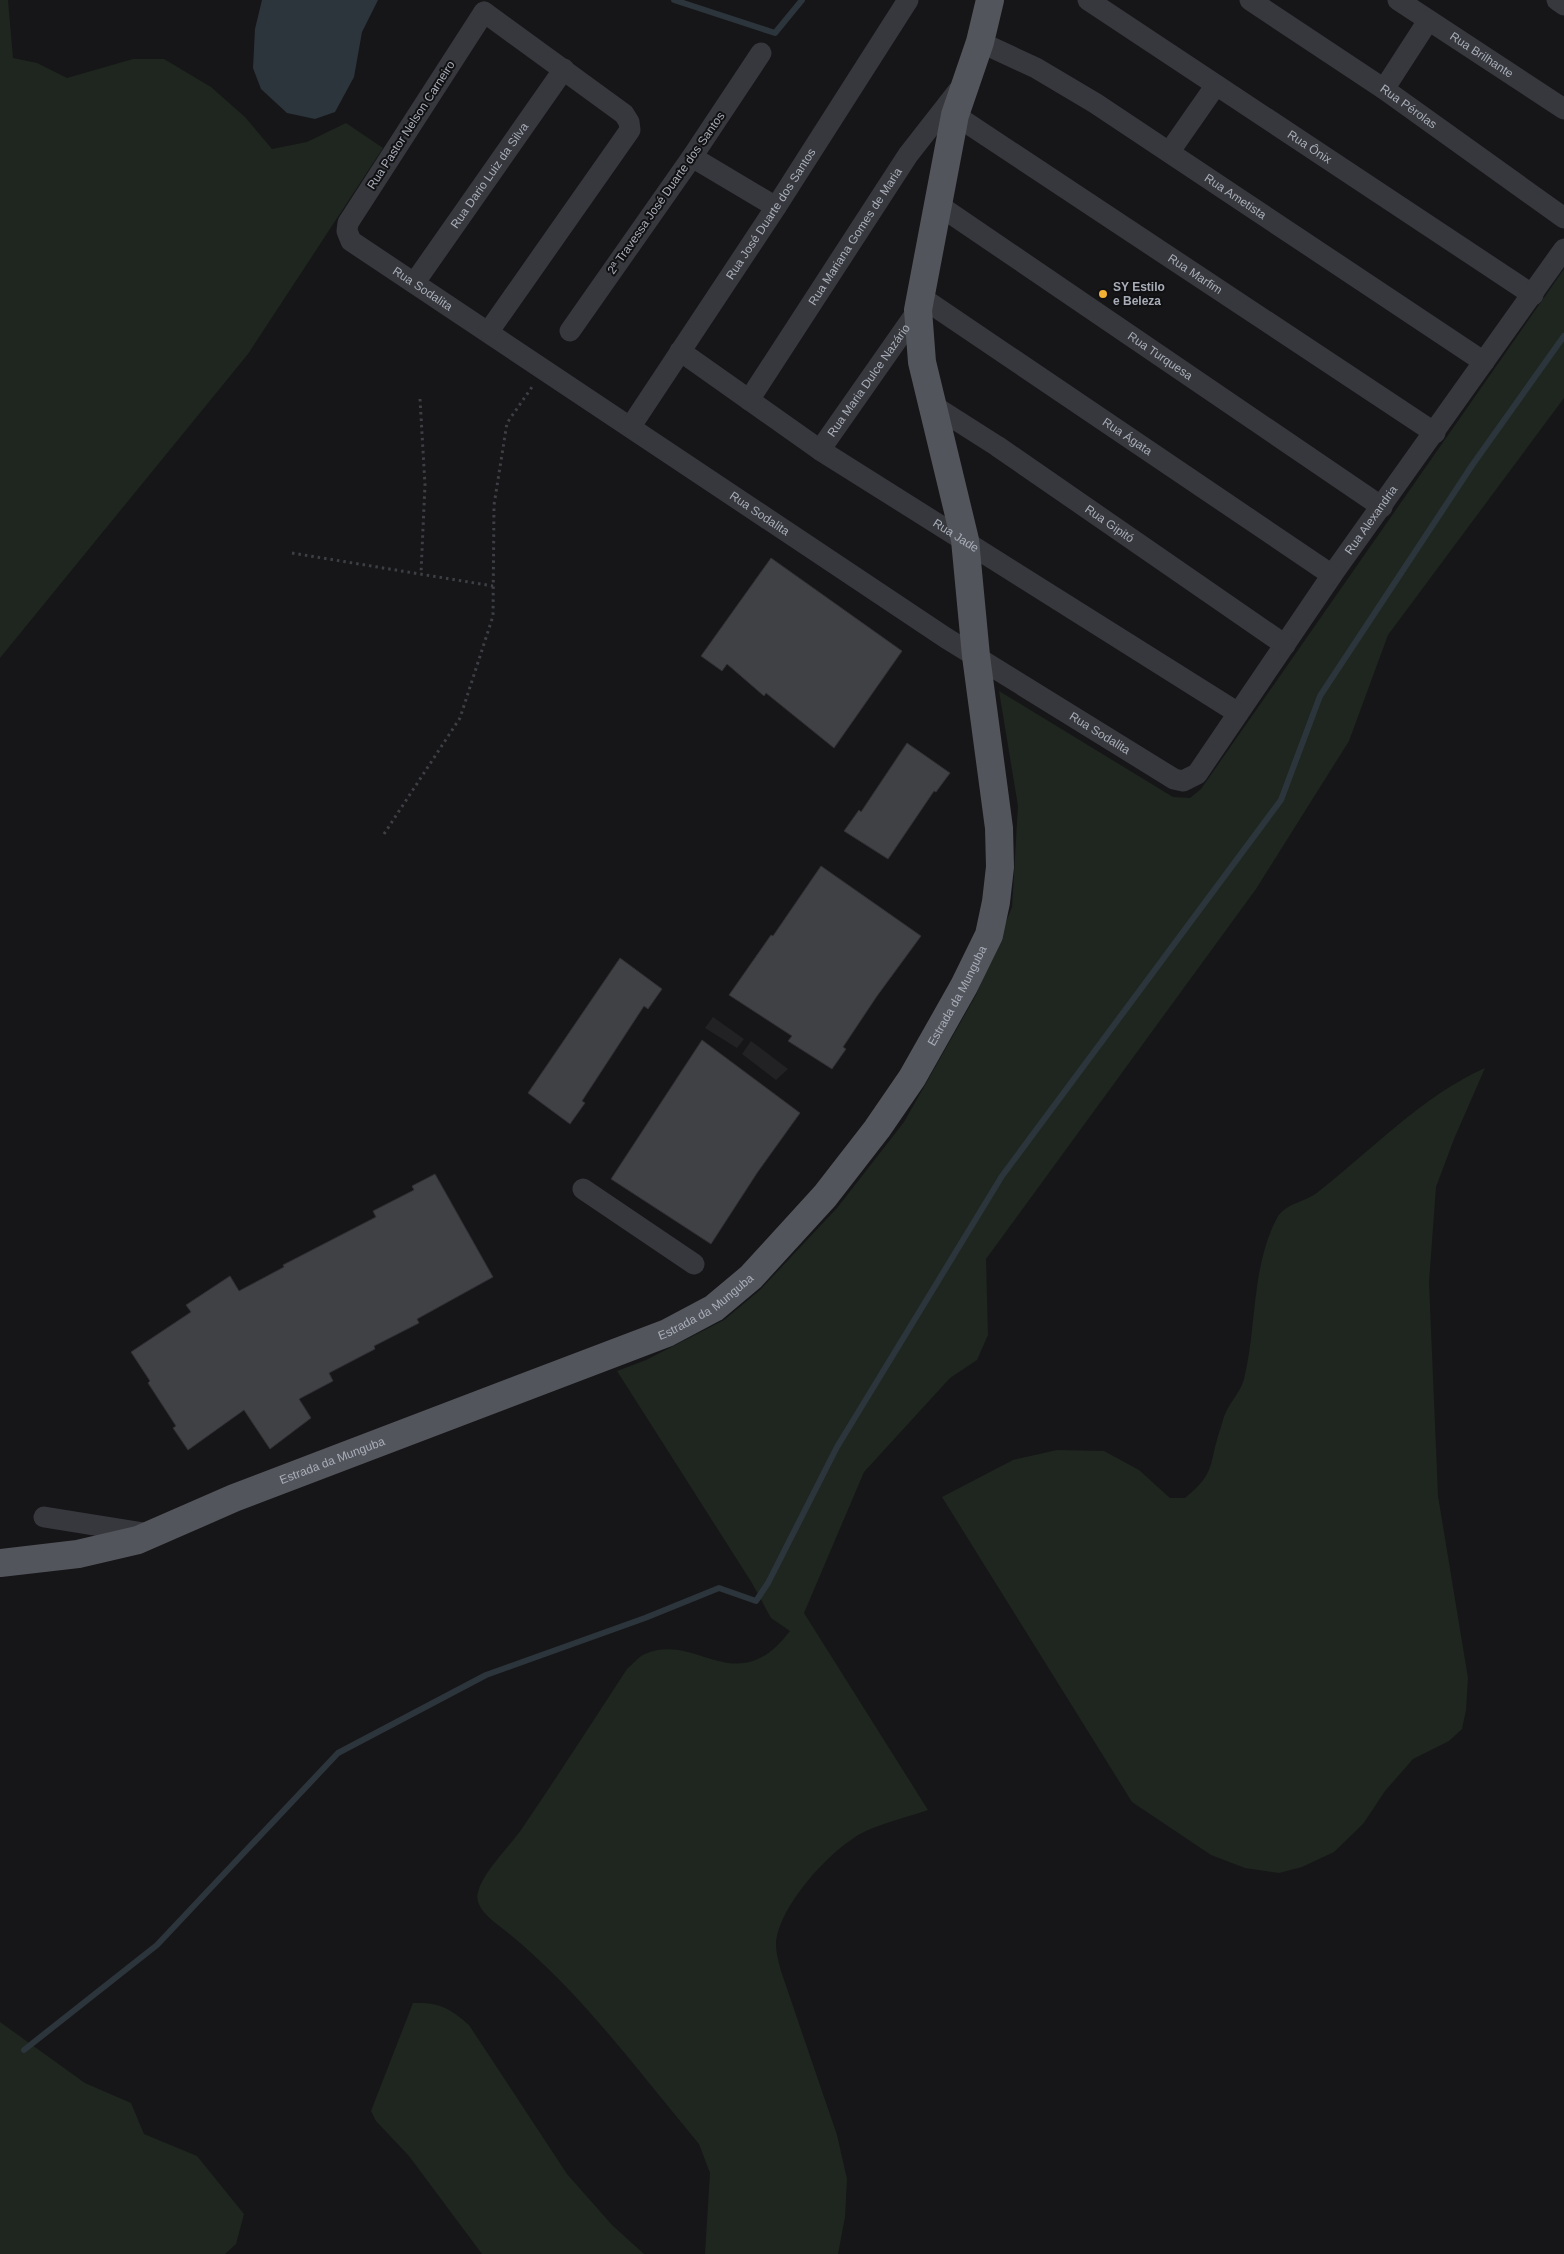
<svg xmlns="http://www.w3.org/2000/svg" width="1564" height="2254" font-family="Arial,sans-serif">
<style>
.built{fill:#222225}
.green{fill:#1e261f}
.water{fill:#2c353c}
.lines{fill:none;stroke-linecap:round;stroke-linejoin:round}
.stream{stroke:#2c353c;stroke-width:6}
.building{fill:#404145;stroke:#303034}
.path{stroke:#3d3f44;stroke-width:3;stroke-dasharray:2.5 4;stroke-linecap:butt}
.minor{stroke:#37383d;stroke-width:21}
.major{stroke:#53555c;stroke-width:28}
.poi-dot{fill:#f2b134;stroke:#111113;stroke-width:2}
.labels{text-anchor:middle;stroke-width:4;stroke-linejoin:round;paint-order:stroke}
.street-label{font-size:12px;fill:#a8adb8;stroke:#111113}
.poi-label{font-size:12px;font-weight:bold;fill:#a8adb8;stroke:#111113;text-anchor:start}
</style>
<rect width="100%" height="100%" fill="#161618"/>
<!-- built -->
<path class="built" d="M713,1017L744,1039L737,1048L705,1028Z
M751,1041L788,1069L776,1080L742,1054Z"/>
<!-- green -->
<path class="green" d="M0,0H8L13,58L37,63L67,78L133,59H164L211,87L245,117L272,149L307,142L346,123L383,148L248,354L0,658Z
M1564,269V398L1388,635L1349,741L1256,889L986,1259L988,1335L977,1360L950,1378L864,1472L804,1613L928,1810C908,1817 886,1822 866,1831C833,1846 777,1907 776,1945C776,1953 779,1963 781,1971L837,2135L847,2179L845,2217L838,2254H705L710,2173L699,2144C638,2071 581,1992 507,1932C496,1923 473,1909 478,1892C483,1872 509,1847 521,1830C557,1777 592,1723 627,1669C632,1665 638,1657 645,1654C697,1631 736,1702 790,1631L771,1618L752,1583L617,1371L646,1360L724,1320L760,1290L837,1208L904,1122L976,995L1012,907L1018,806L999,691L1173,797L1190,798L1201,789Z
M1485,1068L1454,1139L1436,1187L1429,1282L1438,1496L1468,1678L1466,1710L1462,1729L1449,1741L1413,1759L1385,1791L1363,1824L1334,1852L1302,1867L1279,1873L1245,1868L1211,1855L1132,1802L942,1497L1013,1460L1057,1450L1104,1451L1139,1470L1170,1498H1185C1217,1472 1208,1465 1220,1430C1222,1424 1223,1418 1226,1412C1231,1401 1241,1391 1244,1379C1257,1327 1251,1269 1276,1220C1284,1203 1304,1203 1318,1192C1372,1150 1422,1096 1485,1068Z
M413,2003C439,2002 450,2008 469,2025L567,2174L612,2225L644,2254H482L409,2156L376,2121L371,2111Z
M0,2022L85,2083L131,2103L144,2134L197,2156L244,2214L236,2244L225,2254H0Z"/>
<!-- water -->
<path class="water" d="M262,0H378L362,32L354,77L335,112L315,119L287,113L261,89L253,68L255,29Z"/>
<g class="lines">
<!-- stream -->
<path class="stream" d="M674,0L775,33L802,0
M24,2050L157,1945L338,1753L486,1675L645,1618L719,1588L756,1601L768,1583L837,1447L1002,1176L1281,800L1320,696L1473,464L1564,336"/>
</g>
<!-- building -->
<path class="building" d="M771,558L902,651L834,748L766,693L764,696L727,664L722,671L701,656Z
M907,743L950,773L936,792L934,791L888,859L844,831L859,810L861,812Z
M821,866L921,936L877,996L843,1047L846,1049L832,1069L788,1041L792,1036L729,995L771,935L773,936Z
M620,958L662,989L648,1009L644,1006L582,1101L585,1103L570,1124L528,1093Z
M702,1040L800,1113L757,1173L711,1244L611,1179Z
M435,1174L493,1277L417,1319L419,1323L374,1346L375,1349L329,1373L333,1381L299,1399L311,1418L270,1449L244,1410L188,1450L173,1428L176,1426L148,1383L150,1381L131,1352L191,1312L186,1305L230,1276L239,1291L284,1267L283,1265L376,1217L373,1211L414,1190L412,1186Z"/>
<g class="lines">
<!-- path -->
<path class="path" d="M420,399L425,485L421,573
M292,553L493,586
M384,834L460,718L493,616L494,505L507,423L532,387"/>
<!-- minor -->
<g class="minor">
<path id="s1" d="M1088,0L1533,295"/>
<path id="s2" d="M1250,0L1384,89L1564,218"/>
<path id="s3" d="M1398,0L1564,109"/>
<path d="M1557,0L1564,5"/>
<path id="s4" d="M484,12L348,223L347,231L351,241L946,638L1174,779L1183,781L1197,774L1332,575L1564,249"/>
<path d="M484,12L624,114L629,122L630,130L489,331"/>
<path id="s5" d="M980,42L1036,68L1095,103L1484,362"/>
<path d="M1384,89L1428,21"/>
<path id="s6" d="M955,115L1435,433"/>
<path d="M1170,151L1216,85"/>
<path d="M692,157L776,207"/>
<path id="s7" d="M937,204L1382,507"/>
<path id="s8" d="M415,282L564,69"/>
<path id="s9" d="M921,297L1332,575"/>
<path d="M570,331L692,157L761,53"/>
<path id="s10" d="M680,351L820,450L1238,713"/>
<path id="s11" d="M749,400L908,155L958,91"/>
<path id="s12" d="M931,404L997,446L1285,645"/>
<path id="s13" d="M631,426L776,207L908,0"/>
<path id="s14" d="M820,450L918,310"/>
<path d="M583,1189L694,1264"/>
<path d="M44,1517L150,1534"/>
</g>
<!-- major -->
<path class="major" id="s15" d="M0,1563L78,1554L138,1540L234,1498L667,1333L714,1308L751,1277L825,1196L877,1129L912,1078L964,986L989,935L996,902L1000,867L999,828L976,656L965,540L922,362L918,310L955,115L980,42L990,0"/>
</g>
<!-- markers -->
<circle class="poi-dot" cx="1103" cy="294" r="5"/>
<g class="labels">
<!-- street labels -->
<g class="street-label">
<text dy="4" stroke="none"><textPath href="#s3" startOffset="100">Rua Brilhante</textPath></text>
<text dy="4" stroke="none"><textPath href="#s2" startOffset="191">Rua Pérolas</textPath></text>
<text transform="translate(411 125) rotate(-57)" y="4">Rua Pastor Nelson Carneiro</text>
<text dy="4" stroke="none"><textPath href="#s1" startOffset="266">Rua Ônix</textPath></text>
<text dy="4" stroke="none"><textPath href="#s8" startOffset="130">Rua Dario Luiz da Silva</textPath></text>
<text transform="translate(666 193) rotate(-55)" y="4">2ª Travessa José Duarte dos Santos</text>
<text dy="4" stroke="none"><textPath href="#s5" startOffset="299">Rua Ametista</textPath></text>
<text dy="4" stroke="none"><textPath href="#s13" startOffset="254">Rua José Duarte dos Santos</textPath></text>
<text dy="4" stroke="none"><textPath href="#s11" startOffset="195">Rua Mariana Gomes de Maria</textPath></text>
<text dy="4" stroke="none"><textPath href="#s6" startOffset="288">Rua Marfim</textPath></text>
<text dy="4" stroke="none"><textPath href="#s4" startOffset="356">Rua Sodalita</textPath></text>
<text dy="4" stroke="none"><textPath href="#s7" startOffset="270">Rua Turquesa</textPath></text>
<text dy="4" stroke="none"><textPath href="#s14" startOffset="85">Rua Maria Dulce Nazário</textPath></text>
<text dy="4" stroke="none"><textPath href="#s9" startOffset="249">Rua Ágata</textPath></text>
<text dy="4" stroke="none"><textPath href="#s4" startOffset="761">Rua Sodalita</textPath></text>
<text dy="4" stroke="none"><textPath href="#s4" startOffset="1586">Rua Alexandria</textPath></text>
<text dy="4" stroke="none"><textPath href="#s12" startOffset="215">Rua Gipitó</textPath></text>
<text dy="4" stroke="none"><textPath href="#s10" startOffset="332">Rua Jade</textPath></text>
<text dy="4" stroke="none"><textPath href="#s4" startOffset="1166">Rua Sodalita</textPath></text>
<text dy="4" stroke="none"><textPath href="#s15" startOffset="1160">Estrada da Munguba</textPath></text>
<text dy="4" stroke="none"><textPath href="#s15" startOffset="755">Estrada da Munguba</textPath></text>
<text dy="4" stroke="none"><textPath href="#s15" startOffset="350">Estrada da Munguba</textPath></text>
</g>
<!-- poi labels -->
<g class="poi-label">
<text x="1113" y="291">SY Estilo<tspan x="1113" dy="14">e Beleza</tspan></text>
</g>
</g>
</svg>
